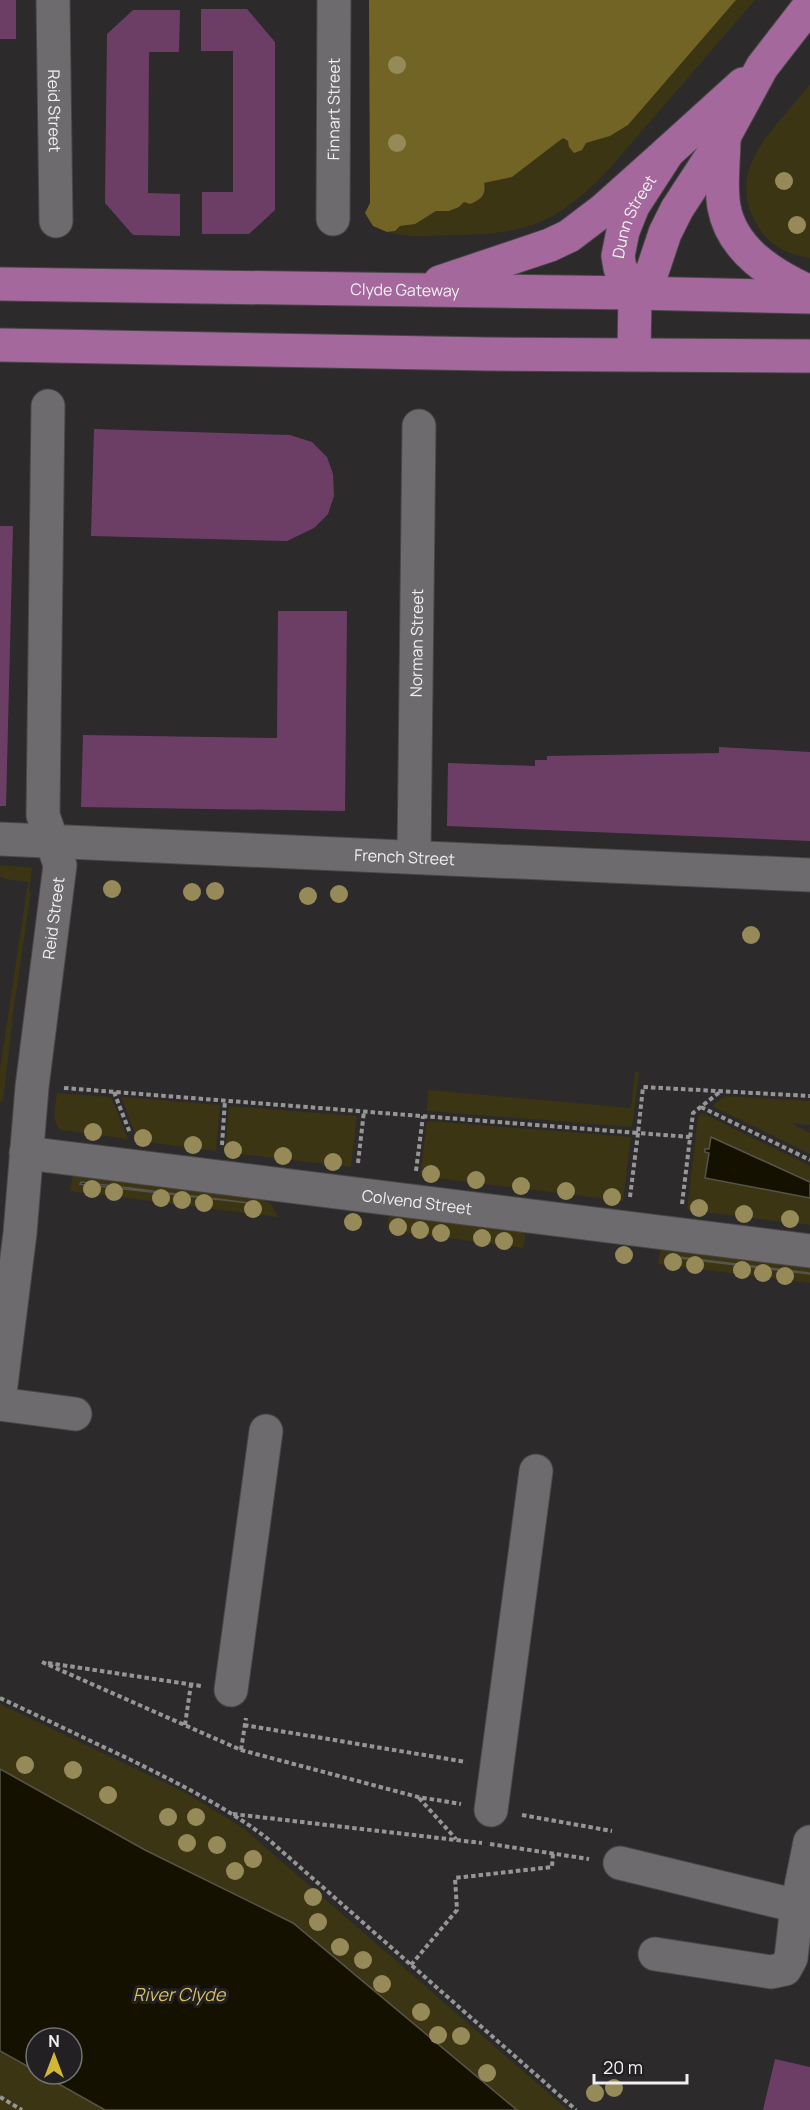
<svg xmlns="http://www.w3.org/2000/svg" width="810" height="2110" font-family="Manrope,sans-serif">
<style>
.green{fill:#3c3513}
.forest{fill:#726424}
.water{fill:#151101;stroke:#575449;stroke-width:1.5}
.building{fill:#6c3e66}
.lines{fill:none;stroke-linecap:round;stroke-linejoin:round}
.minor-casing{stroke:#494749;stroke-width:35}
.major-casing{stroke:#494749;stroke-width:35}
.path{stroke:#979697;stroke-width:4;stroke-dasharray:4.5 3;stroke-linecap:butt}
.minor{stroke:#6d6b6d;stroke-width:33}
.major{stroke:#a4689d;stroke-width:33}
.tree{fill:#968a58}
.labels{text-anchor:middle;stroke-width:6;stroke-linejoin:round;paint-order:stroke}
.street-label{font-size:16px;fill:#f0eff0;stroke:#222022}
.water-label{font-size:18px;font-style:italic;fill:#d4bf64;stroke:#222022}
</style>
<rect width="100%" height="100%" fill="#2c2a2b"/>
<!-- green -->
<path class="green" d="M736,0H755L611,167C557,224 529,234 452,235C430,236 408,238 387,232L395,231L400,226H405L436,211H449L459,207L464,202L484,195L486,190L484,183L512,177L563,138L568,141L586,143L610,136L628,125Z
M810,84V258C788,255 768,245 757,225C723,166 778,127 810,84Z
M0,865L32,868L29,891L31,892L14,1007L3,1101H0V1069L28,882L5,879L0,876Z
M635,1072H639L632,1127L427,1111L428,1090L631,1108Z
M57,1093L111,1097L128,1139L61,1130C50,1121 56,1105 57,1093Z
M725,1096L810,1101V1125L791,1123L810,1133V1154L712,1106Z
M121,1097L220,1105L216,1151L138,1141Z
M229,1106L357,1116L351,1167L225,1152Z
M702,1113L810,1166V1182L711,1137L709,1149H705L709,1153L705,1178L810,1198V1225L687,1210L698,1117Z
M427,1121L631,1137L623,1201L420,1176Z
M73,1174L257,1197L271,1204L278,1217L70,1191Z
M389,1213L526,1230L523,1248L387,1230Z
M661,1247L810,1266V1283L658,1264Z
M0,1704L184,1792L243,1828L568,2110H517L293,1923L145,1850L0,1769Z
M0,2051L36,2071V2074H41L105,2110H0Z"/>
<!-- forest -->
<path class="forest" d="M369,0H736L628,125L610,136L586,143L582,150L574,153L569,147L568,141L563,138L512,177L484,183C487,195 480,200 470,204L464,202L459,207L449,211H436L415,224L400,226L395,231L387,232L373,226L365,213L370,203Z"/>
<!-- water -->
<path class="water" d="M711,1137L810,1182V1198L705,1178L709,1153L705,1152V1149H709Z
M81,1182L258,1204L80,1184Z
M671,1256L810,1273V1274L671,1257Z
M0,1769L145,1850L293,1923L517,2110H105L41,2074H72V2038H36V2071L0,2051Z"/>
<!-- building -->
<path class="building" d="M0,0H16V39H0Z
M201,9H247L275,42V210L249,234H202V192H233V51H201Z
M133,10H180L179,52H149L148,193L180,194V236L133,235L105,203L107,34Z
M94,429L290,435L312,442L327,457L333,474L334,496L328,514L314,528L287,541L91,536Z
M0,526H13L6,806H0Z
M278,611H347L345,811L81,807L83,735L277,738Z
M719,747L810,752V841L447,826L448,763L535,766V760H547V756L719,753Z
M775,2059L810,2067V2110H763Z"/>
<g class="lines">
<!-- minor casing -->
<g class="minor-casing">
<g id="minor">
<path id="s1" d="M53,0L56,221"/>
<path id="s2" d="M333,219L334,0"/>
<path id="s3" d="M0,839L810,875"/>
<path id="s4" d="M414,857L419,426"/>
<path id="s5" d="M26,1153L810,1251"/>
<path id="s6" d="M0,1393L20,1233L32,1087L60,865L43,815L48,406"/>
<path d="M0,1404L75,1414"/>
<path d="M231,1690L266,1431"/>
<path d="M491,1810L536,1471"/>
<path d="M810,1842L797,1906L810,1909"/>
<path d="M620,1863L797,1906L791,1958L785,1969L771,1972L655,1954"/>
</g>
</g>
<!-- major casing -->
<g class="major-casing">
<g id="major">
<path d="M724,137C724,160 720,185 724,207C732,251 773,275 810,292"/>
<path d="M440,282L550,245L569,236L602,211L668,152"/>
<path id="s7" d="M0,284L635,293L810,297"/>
<path d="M635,293L652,272L665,233L677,209L724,137L762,67L810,5"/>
<path id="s8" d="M635,293L620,268L618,256L623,231L633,206L668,152L743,84"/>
<path d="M0,345L486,354L810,356"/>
<path d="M634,354L635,293"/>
</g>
</g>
<!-- path -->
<path class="path" d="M64,1088L638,1133L643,1087L810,1096
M114,1092L130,1133
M701,1107L810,1160
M222,1145L225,1100
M358,1163L364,1111
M416,1171L423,1116
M630,1197L638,1133L690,1137
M682,1204L693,1113L721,1091
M42,1662L241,1750L418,1797L461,1804
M48,1663L201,1686
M0,1698C43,1718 86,1739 129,1759C177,1783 225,1806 268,1839L576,2110
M185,1725L191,1684
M244,1725L466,1762
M241,1750L246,1718
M419,1798L456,1839
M233,1814L482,1843
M522,1815L612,1831
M490,1844L589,1859
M411,1965L457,1910L455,1878L552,1867L553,1853
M0,2097L22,2110"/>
<!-- minor -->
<use href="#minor" class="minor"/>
<!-- major -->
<use href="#major" class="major"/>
</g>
<!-- trees -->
<g class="tree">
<circle cx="397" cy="65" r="9"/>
<circle cx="397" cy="143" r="9"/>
<circle cx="784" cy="181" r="9"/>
<circle cx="797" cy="225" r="9"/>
<circle cx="112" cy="889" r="9"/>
<circle cx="215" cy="891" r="9"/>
<circle cx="192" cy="892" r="9"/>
<circle cx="339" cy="894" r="9"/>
<circle cx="308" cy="896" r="9"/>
<circle cx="751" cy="935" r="9"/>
<circle cx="93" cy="1132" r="9"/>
<circle cx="143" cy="1138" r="9"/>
<circle cx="193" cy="1145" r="9"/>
<circle cx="233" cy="1150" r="9"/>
<circle cx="283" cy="1156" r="9"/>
<circle cx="333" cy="1162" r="9"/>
<circle cx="431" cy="1174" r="9"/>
<circle cx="476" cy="1180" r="9"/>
<circle cx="521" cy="1186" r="9"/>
<circle cx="92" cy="1189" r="9"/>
<circle cx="566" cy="1191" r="9"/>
<circle cx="114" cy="1192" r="9"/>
<circle cx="612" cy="1197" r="9"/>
<circle cx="161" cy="1198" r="9"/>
<circle cx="182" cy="1200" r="9"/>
<circle cx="204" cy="1203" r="9"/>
<circle cx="699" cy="1208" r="9"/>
<circle cx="253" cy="1209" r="9"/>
<circle cx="744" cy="1214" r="9"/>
<circle cx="790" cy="1219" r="9"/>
<circle cx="353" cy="1222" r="9"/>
<circle cx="398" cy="1227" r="9"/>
<circle cx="420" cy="1230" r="9"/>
<circle cx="441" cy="1233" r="9"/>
<circle cx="482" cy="1238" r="9"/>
<circle cx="504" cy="1241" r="9"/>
<circle cx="624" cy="1255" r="9"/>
<circle cx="673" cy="1262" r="9"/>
<circle cx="695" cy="1265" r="9"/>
<circle cx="742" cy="1270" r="9"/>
<circle cx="763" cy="1273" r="9"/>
<circle cx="785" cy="1276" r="9"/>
<circle cx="25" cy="1765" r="9"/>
<circle cx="73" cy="1770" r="9"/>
<circle cx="108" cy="1795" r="9"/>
<circle cx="168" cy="1817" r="9"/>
<circle cx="196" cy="1817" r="9"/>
<circle cx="187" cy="1843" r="9"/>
<circle cx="217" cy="1845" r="9"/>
<circle cx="253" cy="1859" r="9"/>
<circle cx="235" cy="1871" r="9"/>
<circle cx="313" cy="1897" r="9"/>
<circle cx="318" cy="1922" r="9"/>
<circle cx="340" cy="1947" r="9"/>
<circle cx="363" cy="1960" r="9"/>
<circle cx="382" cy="1984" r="9"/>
<circle cx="421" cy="2012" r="9"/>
<circle cx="438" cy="2035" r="9"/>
<circle cx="461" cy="2036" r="9"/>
<circle cx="487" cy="2073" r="9"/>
<circle cx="614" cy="2088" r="9"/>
<circle cx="595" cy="2093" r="9"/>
</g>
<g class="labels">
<!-- street labels -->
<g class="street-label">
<text dy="6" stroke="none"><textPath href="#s2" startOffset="110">Finnart Street</textPath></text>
<text dy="6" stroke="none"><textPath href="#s1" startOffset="111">Reid Street</textPath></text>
<text dy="6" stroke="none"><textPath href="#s8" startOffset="84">Dunn Street</textPath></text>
<text dy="6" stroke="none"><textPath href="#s7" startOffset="405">Clyde Gateway</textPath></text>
<text dy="6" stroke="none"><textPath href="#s4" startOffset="214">Norman Street</textPath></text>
<text dy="6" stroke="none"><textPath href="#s3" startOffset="405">French Street</textPath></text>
<text dy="6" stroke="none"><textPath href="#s6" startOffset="478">Reid Street</textPath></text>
<text dy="6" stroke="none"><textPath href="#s5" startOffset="394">Colvend Street</textPath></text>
</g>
<!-- water labels -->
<g class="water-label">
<text x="179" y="2001">River Clyde</text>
</g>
</g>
<!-- north arrow -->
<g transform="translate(54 2056)"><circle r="28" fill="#222022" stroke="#747374" stroke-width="1.5"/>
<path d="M0-4.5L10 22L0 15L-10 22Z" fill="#d2b736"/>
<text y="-9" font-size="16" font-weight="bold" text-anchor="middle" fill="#f0eff0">N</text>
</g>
<!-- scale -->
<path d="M594 2074v9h93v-9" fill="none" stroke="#f0eff0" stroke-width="3"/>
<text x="603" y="2074" font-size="18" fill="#f0eff0" stroke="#222022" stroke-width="4.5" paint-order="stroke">20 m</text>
</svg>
